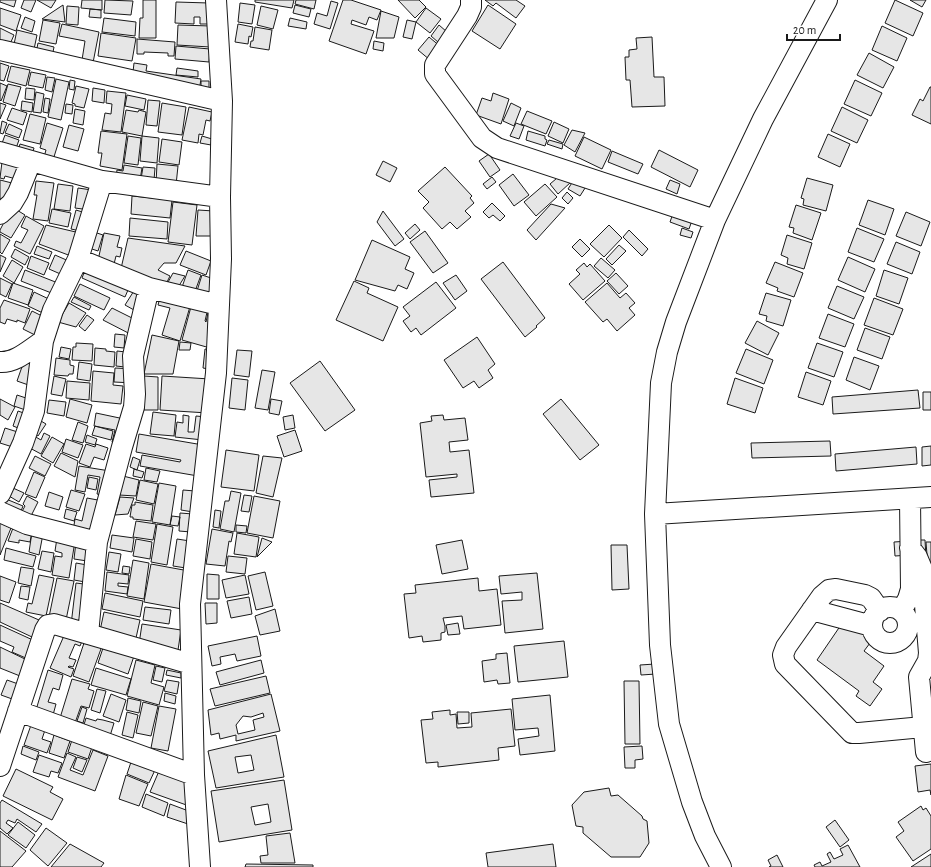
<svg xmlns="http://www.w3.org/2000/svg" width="931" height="867" font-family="'Alegreya Sans',sans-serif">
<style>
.building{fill:#e6e6e6;stroke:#1a1a1a;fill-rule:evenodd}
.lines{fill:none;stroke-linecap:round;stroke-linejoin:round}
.minor-casing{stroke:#1a1a1a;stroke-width:22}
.minor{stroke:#fff;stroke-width:20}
</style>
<rect width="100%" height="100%" fill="#fff"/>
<!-- building -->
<path class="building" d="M0,0H16L14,7L0,2Z
M24,0H36L31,12L21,8Z
M37,0H56L51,8Z
M82,0H102V10L81,8Z
M105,0L133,1L131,15L104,13Z
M143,0H156V38H139L140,18H143Z
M255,0H294L292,8L255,2Z
M296,0H316L314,9L295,4Z
M343,0H351L381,10L377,20L369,17L366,25L352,20L351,24L374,31L366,54L329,41Z
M398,0H419L426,7L415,18Z
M485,0H516L525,6L516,18L496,3L493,6Z
M895,0L923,13L913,36L885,23Z
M910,0H926L922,7Z
M331,1L338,3L330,29L314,24L317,13L327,16Z
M176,2L209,3L208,24H200V17H194V24L175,23Z
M240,3L255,5L252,24L238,22Z
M63,5L65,22L42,19Z
M295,5L311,9L309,17L293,13Z
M488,5L516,24L500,49L472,31Z
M67,6L79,7L78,25L66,24Z
M261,6L278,10L273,29L257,25Z
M0,8L21,15L16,31L0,25Z
M426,8L441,19L430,33L416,22Z
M90,9L101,10V18L89,17Z
M381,11L399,17L394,38H376Z
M25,17L35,21L32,32L21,28Z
M104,18L136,22L135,36L102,32Z
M290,18L307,22L306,29L288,26Z
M43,20L60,23L56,44L39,41Z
M407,20L416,22L412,39L403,37Z
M62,24L99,32L91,73L82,60L85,41L59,36Z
M238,24L253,27L251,37L249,36L248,44L235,42Z
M178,25L211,26L210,47L177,45Z
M439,25L455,39L446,49L431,36Z
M882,26L907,38L897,61L872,50Z
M255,27L272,30L269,50L250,47L251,41H253Z
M0,28L14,35L7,51L0,48Z
M17,30L37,35L33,54L13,49Z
M101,33L136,38L132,61L98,56Z
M429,37L447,52L436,65L418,50Z
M652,37L654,77H664L665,106L632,107L630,80H626L625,57H629V50L637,49L636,38Z
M137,39L175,42L174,56H168V53L144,52V54H137Z
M374,41L384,43L383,51L373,49Z
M38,43L54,47L51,62L35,58Z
M176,46L210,49L209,62L175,59Z
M869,53L894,67L883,88L857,75Z
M0,63L9,66L4,81L0,80Z
M134,63L147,65L146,71L201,79L199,91L132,81Z
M11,66L30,70L26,86L7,81Z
M177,68L198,71V77L176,75Z
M31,72L46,75L43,88L28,85Z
M47,77L55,78L52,92L45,90Z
M56,79L69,82L61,120L48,117Z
M70,80L75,81L74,90L69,89Z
M855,80L882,93L871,116L844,104Z
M201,81H209V95H201Z
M0,83L7,86L1,101L0,100Z
M8,84L21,87L15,106L3,102Z
M76,86L89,89L84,108L75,106V104L72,103Z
M930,87H931V124L912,115L920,99L923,101Z
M26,88L35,89L34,100L25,99Z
M93,88L105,90L104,103L92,101Z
M107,91L126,93L121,132L102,130L105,113L111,114L112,104L106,103Z
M36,92L44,94L41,113L33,112Z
M493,93L509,99L501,124L476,115L482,98L491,101Z
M127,95L146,99L144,110L125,106Z
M45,98L50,99L48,113L43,112Z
M148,100L160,101L157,126L146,125Z
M22,101L33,103L32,112L21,110Z
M0,103L6,105L0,119Z
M162,103L186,107L182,135L158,132Z
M511,103L521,108L514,126L503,121Z
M66,104L73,105L72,114L65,113Z
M189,107L212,112L210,121L206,120L203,135L199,134L198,143L182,140Z
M842,107L868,120L857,143L831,131Z
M12,108L27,113L23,125L7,120Z
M75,109L85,111L83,125L73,123Z
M126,110L138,112L139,110L146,112L142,136L122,132Z
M527,111L552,121L546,134L521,124Z
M30,114L46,118L40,144L23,140Z
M2,121L7,123L3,134L0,133Z
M554,122L569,129L563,143L548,136Z
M47,123L63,128L53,160L44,157L46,150L40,148Z
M516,123L524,126L519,139L510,136Z
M9,124L22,130L19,138L5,133Z
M69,125L84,129L78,151L63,147Z
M572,130L585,133L575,152L564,145Z
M101,131L127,134L122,170L100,166L102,153H98Z
M528,131L545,136V139L547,140L545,146L526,140Z
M828,134L850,144L840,167L818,157Z
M5,135L19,140L15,151L1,146Z
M128,136L141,138L138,165L124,163Z
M142,136L159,138L157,163L140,161Z
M202,136L212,139L211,145L200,143Z
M584,137L611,150L602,169L575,156Z
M162,139L182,142L179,165L159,162Z
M549,140L563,144L562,149L547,144Z
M20,144L34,148L32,155L18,151Z
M659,150L698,170L690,187L651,167Z
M612,151L643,164L638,174L608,162Z
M489,154L500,170L490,177L479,161Z
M383,161L397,168L390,182L376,175Z
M2,162L19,167L16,179L5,176L4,179L0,178Z
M157,164L178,166L176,185L156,183Z
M124,165L142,168L140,180L116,177L117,170L123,171Z
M143,167L155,168L154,180L141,179Z
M445,167L472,196L470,198L474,203L465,211L471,217L457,229L450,222L442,229L423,208L429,202L418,191Z
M582,167L594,174L580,196L568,189Z
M563,173L571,182L558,194L550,184Z
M513,174L529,195L514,206L499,185Z
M492,177L496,182L487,189L483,184Z
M807,178L833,185L826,211L803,205L804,199L801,198Z
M0,180L16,184L11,201L0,199Z
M670,180L680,184L677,194L666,189Z
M36,181L54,183L48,221L33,219L37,195H34Z
M58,184L73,186L70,211L54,209Z
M545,184L557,197L536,216L524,202Z
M78,188L92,190L90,210L75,208Z
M567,192L573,198L568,204L562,198Z
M132,196L172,200L170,218L131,214Z
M868,200L894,209L885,235L859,225Z
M173,202L197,205L192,245L168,242Z
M492,203L505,216L500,221L493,215L489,218L483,212Z
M551,204L565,208L536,240L527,230Z
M676,205L695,212L689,229L670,222Z
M796,205L821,213L812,240L793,233L794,228L789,227Z
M12,207L25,215L11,238L0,232V230Z
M52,209L71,213L68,227L49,223Z
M76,210L89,214L85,232L71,229Z
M198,210L214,211L213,236H196Z
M383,211L404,239L395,246L377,222Z
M906,212L930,222L921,246L896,236Z
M26,216L44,226L30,254L14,246L16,241L21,243L28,230L21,227Z
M130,218L168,222L167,239L129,236Z
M415,224L420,230L410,239L405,233Z
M46,225L80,233L71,256L39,244Z
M609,225L622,238L604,257L590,244Z
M682,228L693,232L691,238L680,235Z
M857,228L884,239L874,262L848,252Z
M629,230L648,249L642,256L623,237Z
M425,231L448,263L433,273L410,242Z
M94,232L103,235L98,251L89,248Z
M104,233L120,236L117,247L122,248L120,257L116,256L113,268L97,265Z
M0,234L10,240L2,254L0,252Z
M787,235L812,243L804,269L787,264L788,258L781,255Z
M128,238L185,246L176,263H164L158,270L170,276L166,284L120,273Z
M580,239L590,249L582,257L572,247Z
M372,240L410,257L405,269L414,273L407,289L398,285L395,291L355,280Z
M896,242L920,252L912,274L887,264Z
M619,245L626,251L612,265L606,259Z
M37,246L52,252L49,259L34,254Z
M15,249L29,257L25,265L11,257Z
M186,251L211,261L206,275L180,265Z
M0,255L6,258L0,272Z
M55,255L71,262L65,276L49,269Z
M31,256L49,263L44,275L27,268Z
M848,257L875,269L865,292L838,280Z
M601,258L615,270L608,278L594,266Z
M12,260L23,267L14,283L3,276Z
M503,262L545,318L536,326L537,327L525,337L481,279Z
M775,262L803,273L794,297L777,291L778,288L766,283Z
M584,263L587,267L590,264L605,281L583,300L569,284L580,274L576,270Z
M87,265L131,283L125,297L82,278Z
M25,270L63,285L59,296L21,281Z
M188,270L201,275L194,294L181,290Z
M884,270L908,278L899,304L876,296Z
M173,273L185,276L177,289L167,284Z
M616,273L628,286L619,294L607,281Z
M202,275L220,281L215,300L196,294Z
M456,275L467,291L455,300L443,283Z
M0,278L12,284L6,297L0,294Z
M354,281L369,288L367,293L398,307L383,341L336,320Z
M436,282L456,308L421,335L416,328L411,332L403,321L410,316L403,307Z
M13,283L33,290L28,305L8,298Z
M607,283L620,298L626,293L635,303L629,308L635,315L617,331L607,319L603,322L585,302Z
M80,284L110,298L104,310L74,296Z
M137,286L143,315L125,305Z
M837,286L864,297L854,319L828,308Z
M34,292L53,301L47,315L28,306Z
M766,293L791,300L783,326L766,321L767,316L759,314Z
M161,294L191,303L180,341L162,335L170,308L158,305Z
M74,297L91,306L89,310L71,302Z
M874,298L903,309L893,335L864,325Z
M4,300L30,309L25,323L17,320V322L7,319L5,324L0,322V308Z
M69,303L86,313L76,327L58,322Z
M192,303L208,308L205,321L206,322L209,308L217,350L182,340Z
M112,308L136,320L138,338L103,320Z
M32,311L46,318L37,336L23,329Z
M828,314L854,324L845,347L819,338Z
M87,315L94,320L85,331L79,326Z
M757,321L779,333L768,355L745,343Z
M865,328L890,337L882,359L857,350Z
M115,334L125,335L124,348L114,347Z
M152,335L179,341L173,374H144Z
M477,337L495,364L488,370L493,378L479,388L474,381L463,388L444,360Z
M180,342L191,343L190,350H179Z
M76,343L93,344L92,361L72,360L73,347H76Z
M817,343L843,352L834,377L808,368Z
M61,347L71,349L69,359L59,357Z
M95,348L106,349V351L115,352L114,367L94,365Z
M205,349L216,350L214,370L203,368Z
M746,349L773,360L764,384L736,373Z
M237,350L252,351L249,377L234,375Z
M117,351L135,353L134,368L116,366Z
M854,357L879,366L870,390L846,380Z
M56,358L70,360V365L74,366L73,374H69L68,376L54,375Z
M24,361L44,369L37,388L17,381Z
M320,361L355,410L325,431L290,383Z
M79,362L92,364L90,381L77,379Z
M115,368L134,369V383L114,382Z
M262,370L275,372L268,410L255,408Z
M93,371L114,373L113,385L123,386L121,404L91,401Z
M806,372L831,381L823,405L798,397Z
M54,376L66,379L62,396L51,394Z
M144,376L158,377V410H144Z
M162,376L210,379L208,413L160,410Z
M232,378L248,380L245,410L229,408Z
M735,378L763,388L755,413L727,404Z
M67,381L90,383L89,400L66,398Z
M918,390L920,408L833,414L832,397Z
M923,392H931V410H923Z
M17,395L38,402L34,413L14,406Z
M0,399L15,407L8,420L0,415Z
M70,399L92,405L87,423L66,417Z
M271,399L282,401L279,415L269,413Z
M561,399L599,445L580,460L543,414Z
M49,400L66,402L64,416L47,413Z
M18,411L32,416L26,431L13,426Z
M153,412L176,415L174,436L150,434Z
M96,413L129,420L124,444L112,442L115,430L94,426Z
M183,415L189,416L188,432H194L196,416L206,417L203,440L175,437L177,422L183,423Z
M293,415L295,428L285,430L283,417Z
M443,415L444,420L465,418L468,440L449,442L450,452L469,450L474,493L431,497L429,480L457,477V474L426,477L420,423L432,421L431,416Z
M36,418L46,424L38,436L28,430Z
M78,422L88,426L83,443L72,440Z
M95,426L113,431L111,440L92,435Z
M5,428L24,434L19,449L0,443Z
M295,430L302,451L284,457L277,436Z
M44,433L50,436L41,454L28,447L34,436L41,440Z
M139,434L203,445L198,476L140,466L142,455L180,462L181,460L136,452Z
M87,435L97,439L95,445L85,442Z
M52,437L64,444L53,463L41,456Z
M66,439L83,445L78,458L62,452Z
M830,441L831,456L752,458L751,443Z
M86,444L95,447L96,444L108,448L104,460L94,457L90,467L79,463Z
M931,446V465L922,466V447Z
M916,447L917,464L836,471L835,454Z
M226,450L259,455L254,491L221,487Z
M61,453L78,461L75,477L54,466Z
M35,456L51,464L45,476L29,468Z
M263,456L282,458L273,497L256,493Z
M133,457L140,460L137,470L130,467Z
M79,466L110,471L106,496L97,494L100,477L88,475L85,492L75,490Z
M146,468L160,471L157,482L144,480Z
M134,469L144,472L142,478L133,476Z
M34,472L45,477L36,498L25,494Z
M123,476L139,480L136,496L119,495Z
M89,477L98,479L96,490L87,488Z
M140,480L158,484L154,504L136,500Z
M159,483L176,486L170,525L152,522Z
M13,488L24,493L19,502L9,496Z
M71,490L85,494L79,511L66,507Z
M183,490L195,491L193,512L181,510Z
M231,491L241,493L234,532L220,529L225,501H229Z
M49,492L63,497L59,510L45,506Z
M244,495L252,496L249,512L241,511Z
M27,496L38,502L29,520L20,515L25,506L23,504Z
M254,496L280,501L273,538L247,533Z
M120,497L134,498L128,514L115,515Z
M87,498L103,501L96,536L73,531L75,519L82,521Z
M6,499L23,506L19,516L2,509Z
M135,502L153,505L151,521L133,519V517H130L132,505H135Z
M66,509L77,512L74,521L64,518Z
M215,510L221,511L219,528L213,527Z
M180,513L193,514L191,532L179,531Z
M172,516L180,517L178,526L170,525Z
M136,521L156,524L153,540L133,537Z
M0,523L11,528L0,555Z
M157,524L173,527L167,565L151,562Z
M236,525L247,526L246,533L236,532Z
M13,528L32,532L30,542L19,540V543L8,541Z
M212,529L233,533L231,542L229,541L225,566L206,564Z
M32,532L43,534L39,555L29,552Z
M237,533L259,537L256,557L234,554Z
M112,535L134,538L132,552L110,548Z
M57,538L75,541L69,578L52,575L55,556L62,557V553L55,551Z
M262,538L272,542L257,557Z
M136,539L152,542L150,559L133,556Z
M177,539L190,541L186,568L173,566Z
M462,540L468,569L442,574L436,545Z
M912,540H925L926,558Z
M909,541L910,555L895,556L894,542Z
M76,542L97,546L94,562L74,559Z
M926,542H931V568H928Z
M611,545H627L629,589L612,590Z
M6,548L36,556L33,567L4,560Z
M42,551L54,553L51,572L38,569Z
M109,552L121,554L118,572L106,570Z
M228,556L247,558L245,574L226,572Z
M133,560L149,563L144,599L127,596Z
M76,563L93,566L91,583L74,580Z
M151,564L189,571L182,609L144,602Z
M123,566L130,567L129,574L122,573Z
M21,567L34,569L31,586L18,583Z
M107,572L129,575L128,584L118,583V586L128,587L127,594L105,591Z
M265,572L273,606L256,610L248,576Z
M537,573L543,629L505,633L502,601L522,600V592L501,594L499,576Z
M207,574L219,575V599H207Z
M39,575L54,578L46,616L26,612L28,603L32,604Z
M245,575L249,594L226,598L222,580Z
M0,576L16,582L9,603L0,600Z
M57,578L74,581L66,620L49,617Z
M478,578L479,591L497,589L501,625L464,629L462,616L443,618L445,626V632L441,633V640L423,642L422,636L409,638L404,594L416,593L415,585Z
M76,583L91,585L87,627L71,625Z
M21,586L30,587L28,600L19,598Z
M105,593L143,601L140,617L102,609Z
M249,597L252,614L231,618L227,601Z
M0,603L39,620L32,637L0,622Z
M205,603H217V623L206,624Z
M145,607L171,610L169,624L143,620Z
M275,609L280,631L260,635L255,616Z
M104,612L140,620L134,647L98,640Z
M845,619L873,639L864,651L884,666L873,682L882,689L870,706L856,696L859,691L817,660Z
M458,623L460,634L448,635L446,625Z
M142,624L181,630L178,650L139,644Z
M0,625L35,641L28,659L12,652L14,647L0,641Z
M66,631L83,639L80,646L75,644L69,658L76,660L73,667L69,666L68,667L74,669L71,677L50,668Z
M257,636L261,656L237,661L235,654L220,657L221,664L212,666L208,646Z
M85,640L102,646L89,682L73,676Z
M564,641L568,677L518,682L514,646Z
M104,645L134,656L128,674L98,663Z
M0,647L27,660L20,676L0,668Z
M507,653L510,683L498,684L497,680L484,682L482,661L496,659V654Z
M136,660L155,665L151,683L164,687L159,705L127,696Z
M261,660L264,673L220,685L216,672Z
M655,664L656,674L641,675L640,665Z
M156,666L165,668L162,682L153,680Z
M96,668L131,679L126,695L91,685Z
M48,670L63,675L59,690L53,688L48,702L56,704L53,715L36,710Z
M167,670L181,673V678L166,675Z
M266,676L270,693L215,706L210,689Z
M72,679L90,684L88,689L94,691L89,708L81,706L75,723L60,718Z
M7,680L21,685L15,700L1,695Z
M167,680L179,682L177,694L164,691Z
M624,681H639L640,744H625Z
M97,689L106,691L100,713L91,710Z
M165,693L176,696L175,704L164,701Z
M111,694L126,700L119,722L103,716Z
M271,694L280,731L236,741V735L220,739L219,733L211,735L208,710ZM263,713L264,717L253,720L255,730L238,734L236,725L243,716L251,717Z
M550,695L555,751L520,755L518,739L539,736L538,728L515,730L512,699Z
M128,698L141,701L139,713L126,710Z
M143,702L158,706L151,736L136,733Z
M159,706L176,709L168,751L151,748Z
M82,707L87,709L83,723L77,721Z
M511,709L515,746L498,748L499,760L438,767V762L426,763L421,720L433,719L432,712L450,710V715L456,714L457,728L472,727L471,713Z
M127,712L138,715L133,738L122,735Z
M457,712H469V723L458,724Z
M86,718L96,721L97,719L103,720L114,723L110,736L83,728Z
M31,725L45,730L42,739L51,742L47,753L24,745Z
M54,735L70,741L64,758L49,753Z
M276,735L284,777L216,788L208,751ZM251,755L254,770L238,773L235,757Z
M72,740L92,747L88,759L68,752Z
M23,746L39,752L36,760L21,754Z
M642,746L643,759L635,760V768H625L624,747Z
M93,750L108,756L95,791L58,777L67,753L76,757L70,770L83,775Z
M39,755L62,763L58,773L51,771L49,777L33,772Z
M77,757L87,760L82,772L73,768Z
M131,762L155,770L149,783L127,774Z
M931,764V795L930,790L918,792L915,766Z
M16,769L53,787L50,792L63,799L52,820L3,796Z
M159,771L191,779L192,807L150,792Z
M126,775L148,784L139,806L119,799Z
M284,780L292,830L219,842L211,791ZM268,804L271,822L255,825L251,807Z
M609,788L611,796L618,795L642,816L643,819L647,821L649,843L640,857H611L583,833V827L576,826L572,805L584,792Z
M146,794L168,803L164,816L142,807Z
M2,800L42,824L36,832L17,819L15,823L8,820L6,823L13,828L7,834L0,828V803Z
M170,804L194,813L191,825L167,817Z
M921,806L923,810L926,808L931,816V849L913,861L896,837L904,831L898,822Z
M835,820L849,840L840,847L826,827Z
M18,822L35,835L26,848L8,835Z
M46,828L67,843L48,866L30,850Z
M0,831L26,851L12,867H0Z
M290,833L295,863H261L260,856L268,855L266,836Z
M70,844L104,863L101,867H51Z
M553,844L556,867H488L486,853Z
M848,845L860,867H815L814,865L820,862L822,866L831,862L827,854L830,852L834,859L843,855L840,849Z
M931,854V867H911Z
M777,855L783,867H769L771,866L768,860Z
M246,864L313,865V867H245Z"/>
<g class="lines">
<!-- minor casing -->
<g class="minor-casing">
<path id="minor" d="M471,0V7L467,16L435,65V74L482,138L497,148L715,220
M0,50L222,101
M0,152L102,181L220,197
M0,214L12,203L18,193L31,161
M78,259L149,288L219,305
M0,362C16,363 30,349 43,341
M0,494L23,443L34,411L43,341L53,310L78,259L102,181
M0,512L27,524L97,542
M655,514L931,497
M910,548L917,557L922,569L929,653L928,661L919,677L926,752
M872 625a18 18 0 1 1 36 0a18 18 0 1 1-36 0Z
M812,610L872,626
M880,611L871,598L865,595L836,589L829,590L822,596L786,647L783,655L785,664L852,733H859L923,727
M901,611L908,599L911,589L910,499
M88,634L97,542L122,447L134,407L135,394L133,356L149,288
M18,711L194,775
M0,766L45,630L48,625L54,624L191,664
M200,867L194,775L190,604L216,373L221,259L220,197L222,101L216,0
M721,867L705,836L692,802L669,724L660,645L655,514L661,383L667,352L676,322L715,220L763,119L827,0"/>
</g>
<!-- minor -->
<use href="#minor" class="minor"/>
</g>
<!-- scale -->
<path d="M787 34v6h53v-6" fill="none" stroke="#1a1a1a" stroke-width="2"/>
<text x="793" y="34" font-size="12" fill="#1a1a1a" stroke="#ffffff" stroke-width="3" paint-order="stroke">20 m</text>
</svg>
